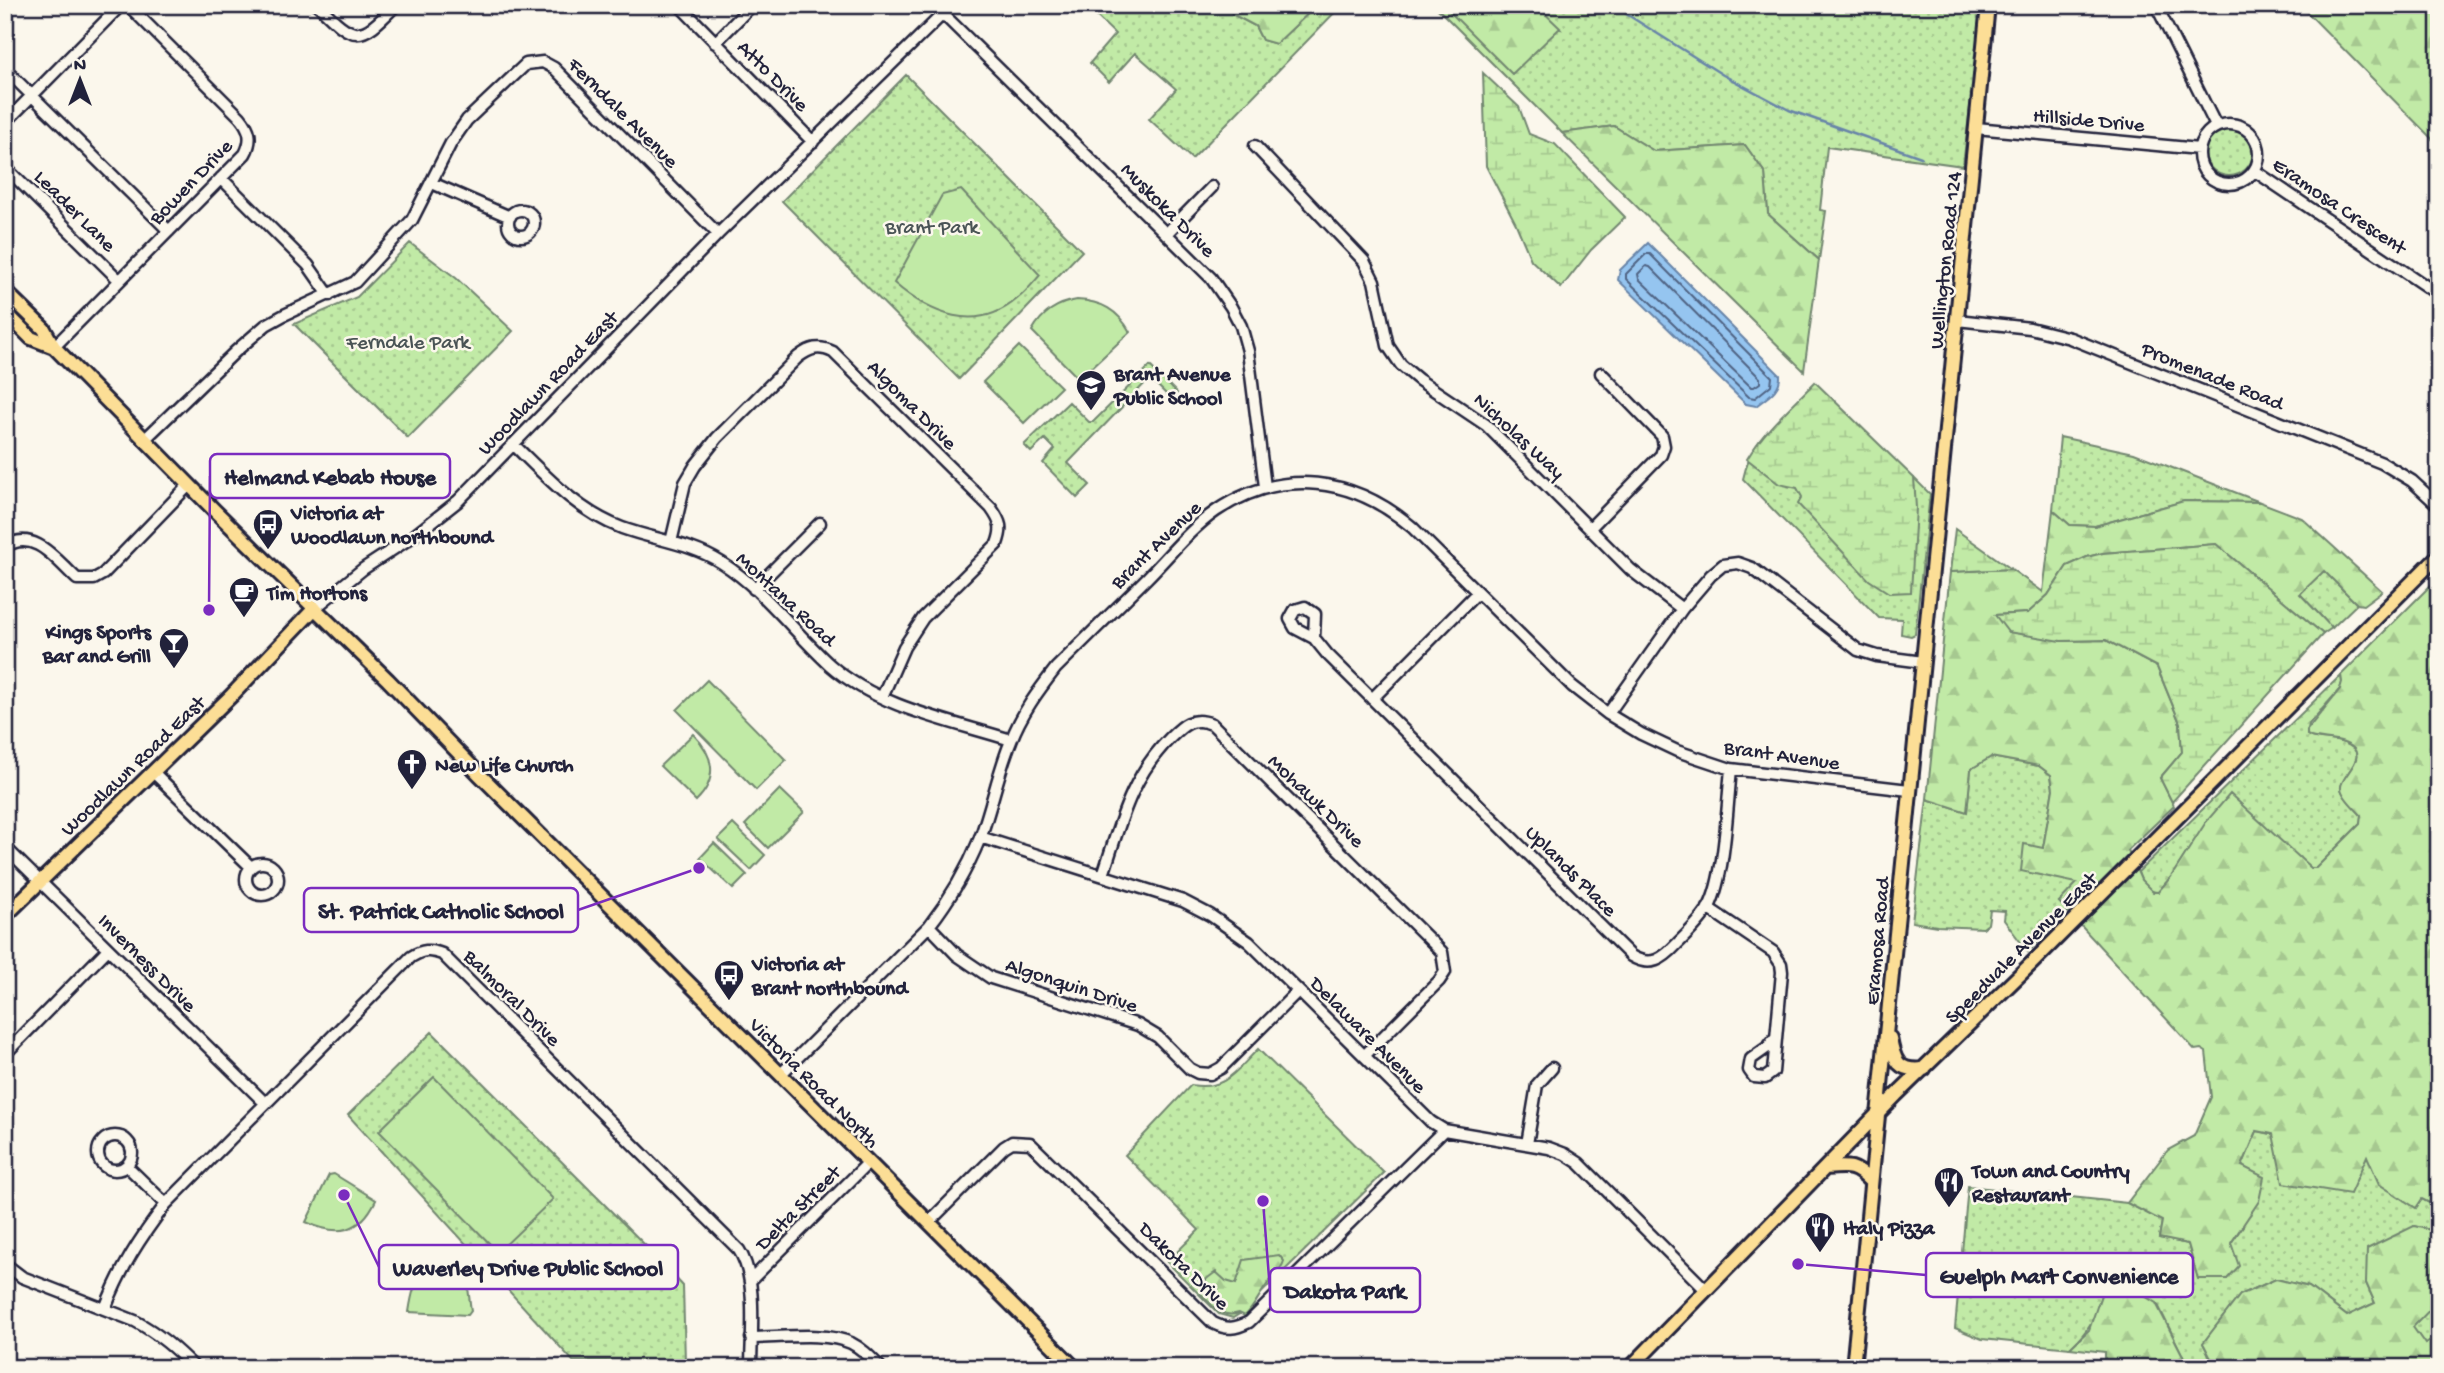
<svg xmlns="http://www.w3.org/2000/svg" width="2444" height="1373" font-family="'Gochi Hand',sans-serif">
<style>
.green{fill:url(#green-dots);stroke:#728670;stroke-width:2}
.forest{fill:url(#forest-firs);stroke:#728670;stroke-width:2}
.wetland{fill:url(#wetland-marsh);stroke:#728670;stroke-width:2}
.pitch{fill:#c1eaa6;stroke:#728670;stroke-width:2}
.water{fill:#95c5f0;stroke:#6784a8;stroke-width:2}
.lines{fill:none;stroke-linecap:round;stroke-linejoin:round}
.shore{stroke:#506383;stroke-width:2}
.stream{stroke:#6784a8;stroke-width:2.5}
.minor-casing{stroke:#22223b;stroke-width:15}
.major-casing{stroke:#22223b;stroke-width:18}
.minor{stroke:#fbf7ec;stroke-width:10}
.major{stroke:#fcde96;stroke-width:12}
.labels{text-anchor:middle;stroke-width:5;stroke-linejoin:round;paint-order:stroke}
.street-label{font-size:21px;fill:#22223b;stroke:#fbf7ec}
.park-label{font-size:21px;fill:#4a5456;stroke:#fbf7ec}
.poi-label{font-size:21px;font-weight:bold;fill:#22223b;stroke:#fbf7ec;text-anchor:start}
.leader{fill:none;stroke:#7b2cbf;stroke-width:2.5}
.callout-dot{fill:#7b2cbf;stroke:#fbf7ec;stroke-width:2.5}
.callout{fill:#fbf7ec;stroke:#7b2cbf;stroke-width:2.5}
.callout-label{font-size:23px;text-anchor:middle;font-weight:bold;fill:#22223b}
</style>
<defs>
<pattern id="green-dots" width="8" height="8" patternUnits="userSpaceOnUse" patternTransform="scale(1.75)"><rect width="8" height="8" fill="#c1eaa6"/><path d="M2 2h.1M6 6h.1" fill="none" stroke="#a6c890" stroke-width="1.8" stroke-linecap="round"/></pattern>
<pattern id="forest-firs" width="22" height="20" patternUnits="userSpaceOnUse" patternTransform="scale(1.75)"><rect width="22" height="20" fill="#c1eaa6"/><path d="M5 1l3.5 6h-7zM16 11l3.5 6h-7z" fill="#a6c890"/></pattern>
<pattern id="wetland-marsh" width="20" height="14" patternUnits="userSpaceOnUse" patternTransform="scale(1.75)"><rect width="20" height="14" fill="#c1eaa6"/><path d="M1 5h8M5 5V1M11 12h8M15 12V8" fill="none" stroke="#a6c890"/></pattern>
</defs>
<rect width="100%" height="100%" fill="#fbf7ec"/>
<filter id="ink" filterUnits="userSpaceOnUse"><feTurbulence type="fractalNoise" baseFrequency=".0143" numOctaves="2"/><feDisplacementMap in="SourceGraphic" scale="14" xChannelSelector="R" yChannelSelector="G"/><feConvolveMatrix kernelMatrix="1 2 1 2 8 2 1 2 1" color-interpolation-filters="sRGB"/></filter>
<g filter="url(#ink)">
<!-- green -->
<path class="green" d="M1085,5H1230L1232,14L1255,26L1262,40L1276,44L1317,5H1342L1192,159L1149,119L1176,89L1135,53L1109,82L1090,63L1115,34Z
M1434,5L1560,29L1536,5H1982L1963,166L1827,147L1820,210L1826,211L1819,260L1768,214L1765,173L1745,145L1654,151L1614,126L1562,133Z
M906,75L1082,251L959,379L782,201Z
M2205 152a24 24 0 1 1 48 0a24 24 0 1 1-48 0Z
M410,243L456,278L513,331L408,438L294,324L357,297Z
M1150,366L1177,393L1171,399L1150,378L1068,463L1090,485L1077,498L1043,463L1055,449L1045,439L1031,452L1024,445L1069,402L1089,422H1093Z
M1779,420L1914,478L1930,494L1915,634L1911,636L1901,634L1902,619L1879,618L1743,479C1749,452 1760,437 1779,420Z
M2060,437L2134,453L2260,502L2184,501L2095,526L2070,525L2053,510Z
M2324,570L2357,604L2332,628L2300,594Z
M2341,675L2342,683L2340,689L2309,724L2307,735L2311,737C2321,740 2334,739 2344,743C2375,754 2339,776 2341,788C2342,797 2355,808 2361,815L2360,824L2316,868H2311L2193,843L2171,877L2158,892C2146,892 2141,882 2138,872Z
M1991,757L2039,766L2051,775L2053,789L2043,848L2078,883L2059,902L2068,911L2028,952L2004,920L2005,911L1990,910L1988,924L1983,928L1937,926L1912,922L1927,799L1967,812L1971,769Z
M432,1032L652,1252L683,1286L685,1362L573,1361L348,1115Z
M1258,1049L1384,1173L1241,1313L1233,1318L1219,1314L1167,1262L1199,1230L1125,1155L1191,1085C1225,1091 1236,1071 1258,1049Z
M2257,1131L2367,1155L2416,1207L2422,1199L2439,1208V1232L2414,1226L2366,1283L2375,1303L2347,1316L2309,1287L2276,1279L2240,1295L2203,1343L2216,1368H2195L2182,1354L2157,1303L2129,1287L2127,1261L2088,1276L2101,1295C2095,1320 2088,1331 2070,1348L1982,1339L1955,1328L1968,1186L2127,1203L2162,1221L2159,1238L2188,1244L2198,1278L2227,1279L2231,1243L2243,1226L2242,1166Z
M2439,1300V1334L2425,1345L2412,1327Z"/>
<!-- forest -->
<path class="forest" d="M1230,5H1317L1276,44L1262,40L1255,26L1232,14Z
M1443,5H1536L1560,28L1512,74Z
M2300,5H2439V146Z
M1614,126L1654,151L1745,145L1765,173L1768,214L1819,260L1804,371L1562,133Z
M2184,501L2260,502L2302,518L2382,591L2363,605L2357,604L2324,571L2300,594L2332,628L2323,634L2216,544L2103,553L2087,557L2067,566L2048,595L2028,613L1996,615L2061,641L2106,640L2157,667L2180,723L2182,752L2160,778L2174,806L2128,850L2141,880L2153,892H2158L2171,877L2206,822L2230,794L2311,868H2316L2360,824L2361,815C2355,808 2342,797 2341,788C2339,776 2375,754 2344,743C2334,739 2321,740 2311,737L2307,735V730L2340,689L2342,682L2341,675L2439,577V1208L2422,1199L2416,1208L2379,1184L2367,1156L2350,1194L2283,1183L2273,1134L2257,1131L2242,1166L2264,1177L2259,1201L2231,1243L2239,1266L2227,1279H2198L2188,1244L2159,1238L2162,1221L2127,1203L2168,1150L2194,1136L2211,1097L2206,1052L2201,1049L2195,1050L2059,902L2077,883L2021,871L2024,844L2043,848L2053,789L2051,775L2039,766L1991,757L1971,769L1967,812L1927,799L1950,572L2011,569L2043,592L2053,510L2070,525L2095,526Z
M2414,1226L2439,1232V1300L2413,1327L2425,1344L2439,1334V1368H2216L2203,1343L2240,1295L2276,1279L2309,1287L2347,1316L2375,1303L2366,1283L2367,1249Z
M1279,1255L1284,1261C1281,1272 1272,1277 1266,1286C1258,1297 1255,1306 1245,1316L1239,1313C1221,1319 1213,1306 1201,1294C1201,1282 1207,1278 1216,1272L1226,1281L1236,1284L1244,1260Z
M2118,1256L2127,1261L2129,1287L2156,1303L2182,1354L2195,1368H2105V1352L2070,1348L2089,1330L2101,1295L2088,1276L2089,1268L2097,1259L2106,1260Z"/>
<!-- wetland -->
<path class="wetland" d="M1483,73L1519,107L1529,134L1555,144L1625,217L1591,250L1561,288L1531,260L1516,224L1486,166Z
M1815,382L1914,478L1916,508L1911,592L1889,593L1869,580L1798,504L1802,497L1797,488L1779,484L1747,459C1765,429 1791,407 1815,382Z
M1955,529L2011,569L1950,572Z
M2216,544L2323,634L2172,802L2160,778L2182,752L2180,723L2157,667L2106,640L2061,641L2008,632L1995,615L2028,613L2048,595L2067,566L2087,557L2103,553Z"/>
<!-- pitch -->
<path class="pitch" d="M961,190L1040,275C1033,283 1026,292 1017,299C976,334 930,314 894,283L942,195Z
M1077,300C1101,301 1118,310 1130,332L1079,379L1032,331C1042,313 1056,303 1077,300Z
M1019,346L1061,387L1024,423L983,382Z
M707,680L786,760L756,790L677,710Z
M693,734C714,755 719,779 696,801L660,766Z
M780,789L804,812L768,848L745,825Z
M733,824L765,855L751,870L718,839Z
M714,843L747,875L733,889L700,858Z
M434,1077L553,1199L498,1252L379,1131Z
M334,1174L376,1200C360,1233 338,1237 306,1222L329,1175Z
M464,1256L471,1311L468,1315L409,1312C415,1273 423,1261 464,1256Z"/>
<!-- water -->
<path class="water" d="M1648,243L1780,375C1781,390 1767,397 1756,406L1746,404L1618,280L1620,270Z"/>
<g class="lines">
<!-- shore -->
<path class="shore" d="M1646,254H1650L1772,377L1771,385L1755,398L1749,397L1626,279V274Z
M1646,266L1650,267L1760,378V383L1754,387H1751L1639,279L1638,274Z"/>
<!-- stream -->
<path class="stream" d="M1612,5L1723,75L1789,110L1921,157"/>
<!-- minor casing -->
<g class="minor-casing">
<path id="minor" d="M318,5C355,42 359,43 396,5
M679,5L813,142
M2156,5L2216,126
M943,14L1211,278L1231,307L1241,326L1248,351L1265,487
M715,43L752,5
M5,69L169,231
M5,123L121,5
M2199 154a30 30 0 1 1 60 0a30 30 0 1 1-60 0Z
M1976,128L2199,149
M1255,146L1364,261L1374,281L1388,346L1401,365L1419,380L1486,425L1631,570L1682,609
M5,167L119,280
M2255,171L2439,295
M221,178L308,265L329,295
M432,183L510,217
M508 223a13 13 0 1 1 26 0a13 13 0 1 1-26 0Z
M1166,234L1212,187
M1957,320L2030,328L2070,338L2382,463L2412,481L2439,506
M54,347L245,154C253,139 250,129 240,117L128,5
M144,440L236,351L266,325L284,315L355,282L412,220L451,143L467,120L526,64L543,62L554,68L718,234
M513,444C546,476 577,511 622,528C655,540 691,543 722,563C763,589 794,632 830,665C879,708 951,721 1011,740
M1590,528L1661,455L1664,446L1662,436L1601,373
M671,542L685,483L695,466L717,438L798,357C810,348 819,345 833,352L991,508C1001,522 1003,528 997,544L923,618L904,647L882,697
M5,547C34,527 57,561 77,579H94L103,574L189,485
M754,589L820,523
M315,608L363,569L415,535L458,501L718,234L952,5
M1314,638L1315,614L1305,607L1295,610L1290,619L1295,628L1314,638L1327,654L1631,956C1651,968 1663,959 1677,944C1688,933 1701,921 1709,907C1725,876 1727,807 1731,769
M1372,699L1477,593
M1608,714L1682,609L1711,575L1723,565L1738,563L1752,568L1858,650L1877,656L1923,662
M153,772L251,867
M980,837L1183,901L1210,915L1249,942L1431,1122L1444,1130L1549,1148L1565,1154L1579,1163L1706,1290
M5,847L265,1103
M246 879a16 16 0 1 1 32 0a16 16 0 1 1-32 0Z
M1103,875C1120,824 1130,778 1170,738C1183,725 1192,716 1212,724L1442,952L1445,972L1439,981L1364,1056
M1708,908L1773,952L1781,964L1782,972L1773,1072L1765,1078L1754,1077L1749,1070L1751,1059L1768,1047L1775,1038
M929,926L957,955L991,978L1138,1025L1158,1037L1190,1069L1198,1073L1210,1074L1221,1068L1298,991
M5,1054L107,950
M781,1074L929,926C950,899 967,870 980,838C992,806 998,772 1011,741C1021,714 1038,691 1056,668C1086,638 1117,608 1147,578C1169,556 1190,529 1216,511C1282,467 1353,477 1412,527L1572,686L1608,714L1641,734L1677,751L1731,769L1909,790
M98 1153a17 17 0 1 1 34 0a17 17 0 1 1-34 0Z
M1527,1144L1537,1085L1552,1068
M127,1166L166,1204
M930,1221L1004,1147L1012,1142L1030,1143L1213,1323C1227,1330 1235,1329 1249,1322L1444,1130
M5,1264L22,1277L135,1321C159,1334 176,1349 195,1368
M751,1280L869,1162
M105,1309C120,1269 140,1238 166,1204L411,957C422,950 430,949 442,954L484,996L739,1250C758,1279 751,1333 751,1368
M751,1338C779,1338 826,1331 851,1343C863,1349 871,1358 881,1368"/>
</g>
<!-- major casing -->
<g class="major-casing">
<path id="major" d="M5,291L44,329L54,347L215,511L388,680L480,775L1075,1368
M5,312L31,338L54,347
M5,916L232,695L315,608
M1890,1038C1894,1061 1898,1072 1924,1069
M1826,1168C1849,1166 1855,1165 1871,1182
M1630,1368L1896,1095L2032,963L2439,555
M1853,1368L1988,5"/>
</g>
<!-- minor -->
<use href="#minor" class="minor"/>
<!-- major -->
<use href="#major" class="major"/>
</g>
</g>
<!-- icons -->
<defs>
<g id="school-pin" transform="scale(1.575)"><path d="M0 17L-7.5 6A9.5 9.5 0 1 1 7.5 6Z" fill="#22223b" stroke="#fbf7ec"/><path d="M0-5L7-2L0 1L-7-2ZM-4 1L0 2.5L4 1V4Q0 6-4 4Z" fill="#fff"/></g>
<g id="bus-pin" transform="scale(1.575)"><path d="M0 17L-7.5 6A9.5 9.5 0 1 1 7.5 6Z" fill="#22223b" stroke="#fbf7ec"/><path d="M-5-6H5V4H4V6H2V4H-2V6H-4V4H-5ZM-3.5-4V0h7V-4ZM-3.5 1.2v1.5H-2V1.2ZM2 1.2v1.5H3.5V1.2Z" fill="#fff"/></g>
<g id="cafe-pin" transform="scale(1.575)"><path d="M0 17L-7.5 6A9.5 9.5 0 1 1 7.5 6Z" fill="#22223b" stroke="#fbf7ec"/><path d="M-5.5-4.5H6V0H3Q3 3.5 0 3.5H-2.5Q-5.5 3.5-5.5 0ZM3-3.2v2h1.7v-2ZM-6 4.5H4V6H-6Z" fill="#fff"/></g>
<g id="bar-pin" transform="scale(1.575)"><path d="M0 17L-7.5 6A9.5 9.5 0 1 1 7.5 6Z" fill="#22223b" stroke="#fbf7ec"/><path d="M-6-5H6L.8 .8V4.5H3.5V6h-7V4.5H-.8V.8Z" fill="#fff"/></g>
<g id="church-pin" transform="scale(1.575)"><path d="M0 17L-7.5 6A9.5 9.5 0 1 1 7.5 6Z" fill="#22223b" stroke="#fbf7ec"/><path d="M-1.2-6h2.4v3.5h3.3v2.4h-3.3V6h-2.4V-.1h-3.3v-2.4h3.3Z" fill="#fff"/></g>
<g id="restaurant-pin" transform="scale(1.575)"><path d="M0 17L-7.5 6A9.5 9.5 0 1 1 7.5 6Z" fill="#22223b" stroke="#fbf7ec"/><path d="M-5-6h1v4h1v-4h1v4h1v-4h1v5L-1.5 .5V6h-2V.5L-5-1ZM5-6V6H3V1.5H1.5Q1.5-4 5-6Z" fill="#fff"/></g>
</defs>
<g fill-rule="evenodd">
<use href="#school-pin" x="1091" y="385"/>
<use href="#bus-pin" x="268" y="524"/>
<use href="#cafe-pin" x="244" y="592"/>
<use href="#bar-pin" x="174" y="643"/>
<use href="#church-pin" x="412" y="764"/>
<use href="#bus-pin" x="729" y="975"/>
<use href="#restaurant-pin" x="1949" y="1182"/>
<use href="#restaurant-pin" x="1820" y="1227"/>
</g>
<g class="labels">
<!-- street labels -->
<g class="street-label">
<text transform="translate(774 75) rotate(45)" y="7">Atto Drive</text>
<text transform="translate(624 112) rotate(45)" y="7">Ferndale Avenue</text>
<text transform="translate(2089 119) rotate(5)" y="7">Hillside Drive</text>
<text transform="translate(190 181) rotate(-46)" y="7">Bowen Drive</text>
<text transform="translate(2340 205) rotate(34)" y="7">Eramosa Crescent</text>
<text transform="translate(1169 209) rotate(45)" y="7">Muskoka Drive</text>
<text transform="translate(76 210) rotate(45)" y="7">Leader Lane</text>
<text transform="translate(1944 260) rotate(-84)" y="7">Wellington Road 124</text>
<text transform="translate(2213 375) rotate(22)" y="7">Promenade Road</text>
<text transform="translate(547 382) rotate(-46)" y="7">Woodlawn Road East</text>
<text transform="translate(913 404) rotate(45)" y="7">Algoma Drive</text>
<text transform="translate(1520 435) rotate(43)" y="7">Nicholas Way</text>
<text transform="translate(1155 544) rotate(-44)" y="7">Brant Avenue</text>
<text transform="translate(787 598) rotate(43)" y="7">Montana Road</text>
<text transform="translate(1782 754) rotate(8)" y="7">Brant Avenue</text>
<text transform="translate(132 765) rotate(-44)" y="7">Woodlawn Road East</text>
<text transform="translate(1317 800) rotate(44)" y="7">Mohawk Drive</text>
<text transform="translate(1572 870) rotate(45)" y="7">Uplands Place</text>
<text transform="translate(1876 941) rotate(-85)" y="7">Eramosa Road</text>
<text transform="translate(2020 947) rotate(-45)" y="7">Speedvale Avenue East</text>
<text transform="translate(148 962) rotate(45)" y="7">Inverness Drive</text>
<text transform="translate(1072 984) rotate(18)" y="7">Algonquin Drive</text>
<text transform="translate(513 997) rotate(45)" y="7">Balmoral Drive</text>
<text transform="translate(1369 1034) rotate(45)" y="7">Delaware Avenue</text>
<text transform="translate(815 1082) rotate(45)" y="7">Victoria Road North</text>
<text transform="translate(797 1207) rotate(-45)" y="7">Delta Street</text>
<text transform="translate(1185 1265) rotate(44)" y="7">Dakota Drive</text>
</g>
<!-- park labels -->
<g class="park-label">
<text x="932" y="233">Brant Park</text>
<text x="408" y="348">Ferndale Park</text>
</g>
<!-- poi labels -->
<g class="poi-label">
<text x="1114" y="380">Brant Avenue<tspan x="1114" dy="24">Public School</tspan></text>
<text x="291" y="519">Victoria at<tspan x="291" dy="24">Woodlawn northbound</tspan></text>
<text x="267" y="599">Tim Hortons</text>
<text x="151" y="638" text-anchor="end">Kings Sports<tspan x="151" dy="24">Bar and Grill</tspan></text>
<text x="435" y="771">New Life Church</text>
<text x="752" y="970">Victoria at<tspan x="752" dy="24">Brant northbound</tspan></text>
<text x="1972" y="1177">Town and Country<tspan x="1972" dy="24">Restaurant</tspan></text>
<text x="1843" y="1234">Italy Pizza</text>
</g>
</g>
<!-- callouts -->
<path class="leader" d="M209 610L210 476M699 868L578 910M344 1195L379 1267M1798 1264L1926 1275M1263 1201L1270 1290"/>
<g class="callout-dot">
<circle cx="209" cy="610" r="7"/>
<circle cx="699" cy="868" r="7"/>
<circle cx="344" cy="1195" r="7"/>
<circle cx="1798" cy="1264" r="7"/>
<circle cx="1263" cy="1201" r="7"/>
</g>
<g class="callout">
<rect x="210" y="454" width="240" height="44" rx="7"/>
<rect x="304" y="888" width="274" height="44" rx="7"/>
<rect x="379" y="1245" width="299" height="44" rx="7"/>
<rect x="1926" y="1253" width="267" height="44" rx="7"/>
<rect x="1270" y="1268" width="150" height="44" rx="7"/>
</g>
<g class="callout-label">
<text x="330" y="484">Helmand Kebab House</text>
<text x="441" y="918">St. Patrick Catholic School</text>
<text x="528" y="1275">Waverley Drive Public School</text>
<text x="2059" y="1283">Guelph Mart Convenience</text>
<text x="1345" y="1298">Dakota Park</text>
</g>
<!-- margin -->
<rect width="2444" height="1373" fill="none" stroke="#fbf7ec" stroke-width="28"/>
<rect x="14" y="14" width="2416" height="1345" fill="none" stroke="#22223b" stroke-width="2.5" filter="url(#ink)"/>
<!-- north arrow -->
<g transform="translate(80 80)" stroke="#fbf7ec" stroke-width="5" paint-order="stroke">
<path d="M0-5L12 26L0 18L-12 26Z" fill="#22223b"/>
<text y="-10" font-size="19" font-weight="bold" text-anchor="middle" fill="#22223b">N</text>
</g>
</svg>
